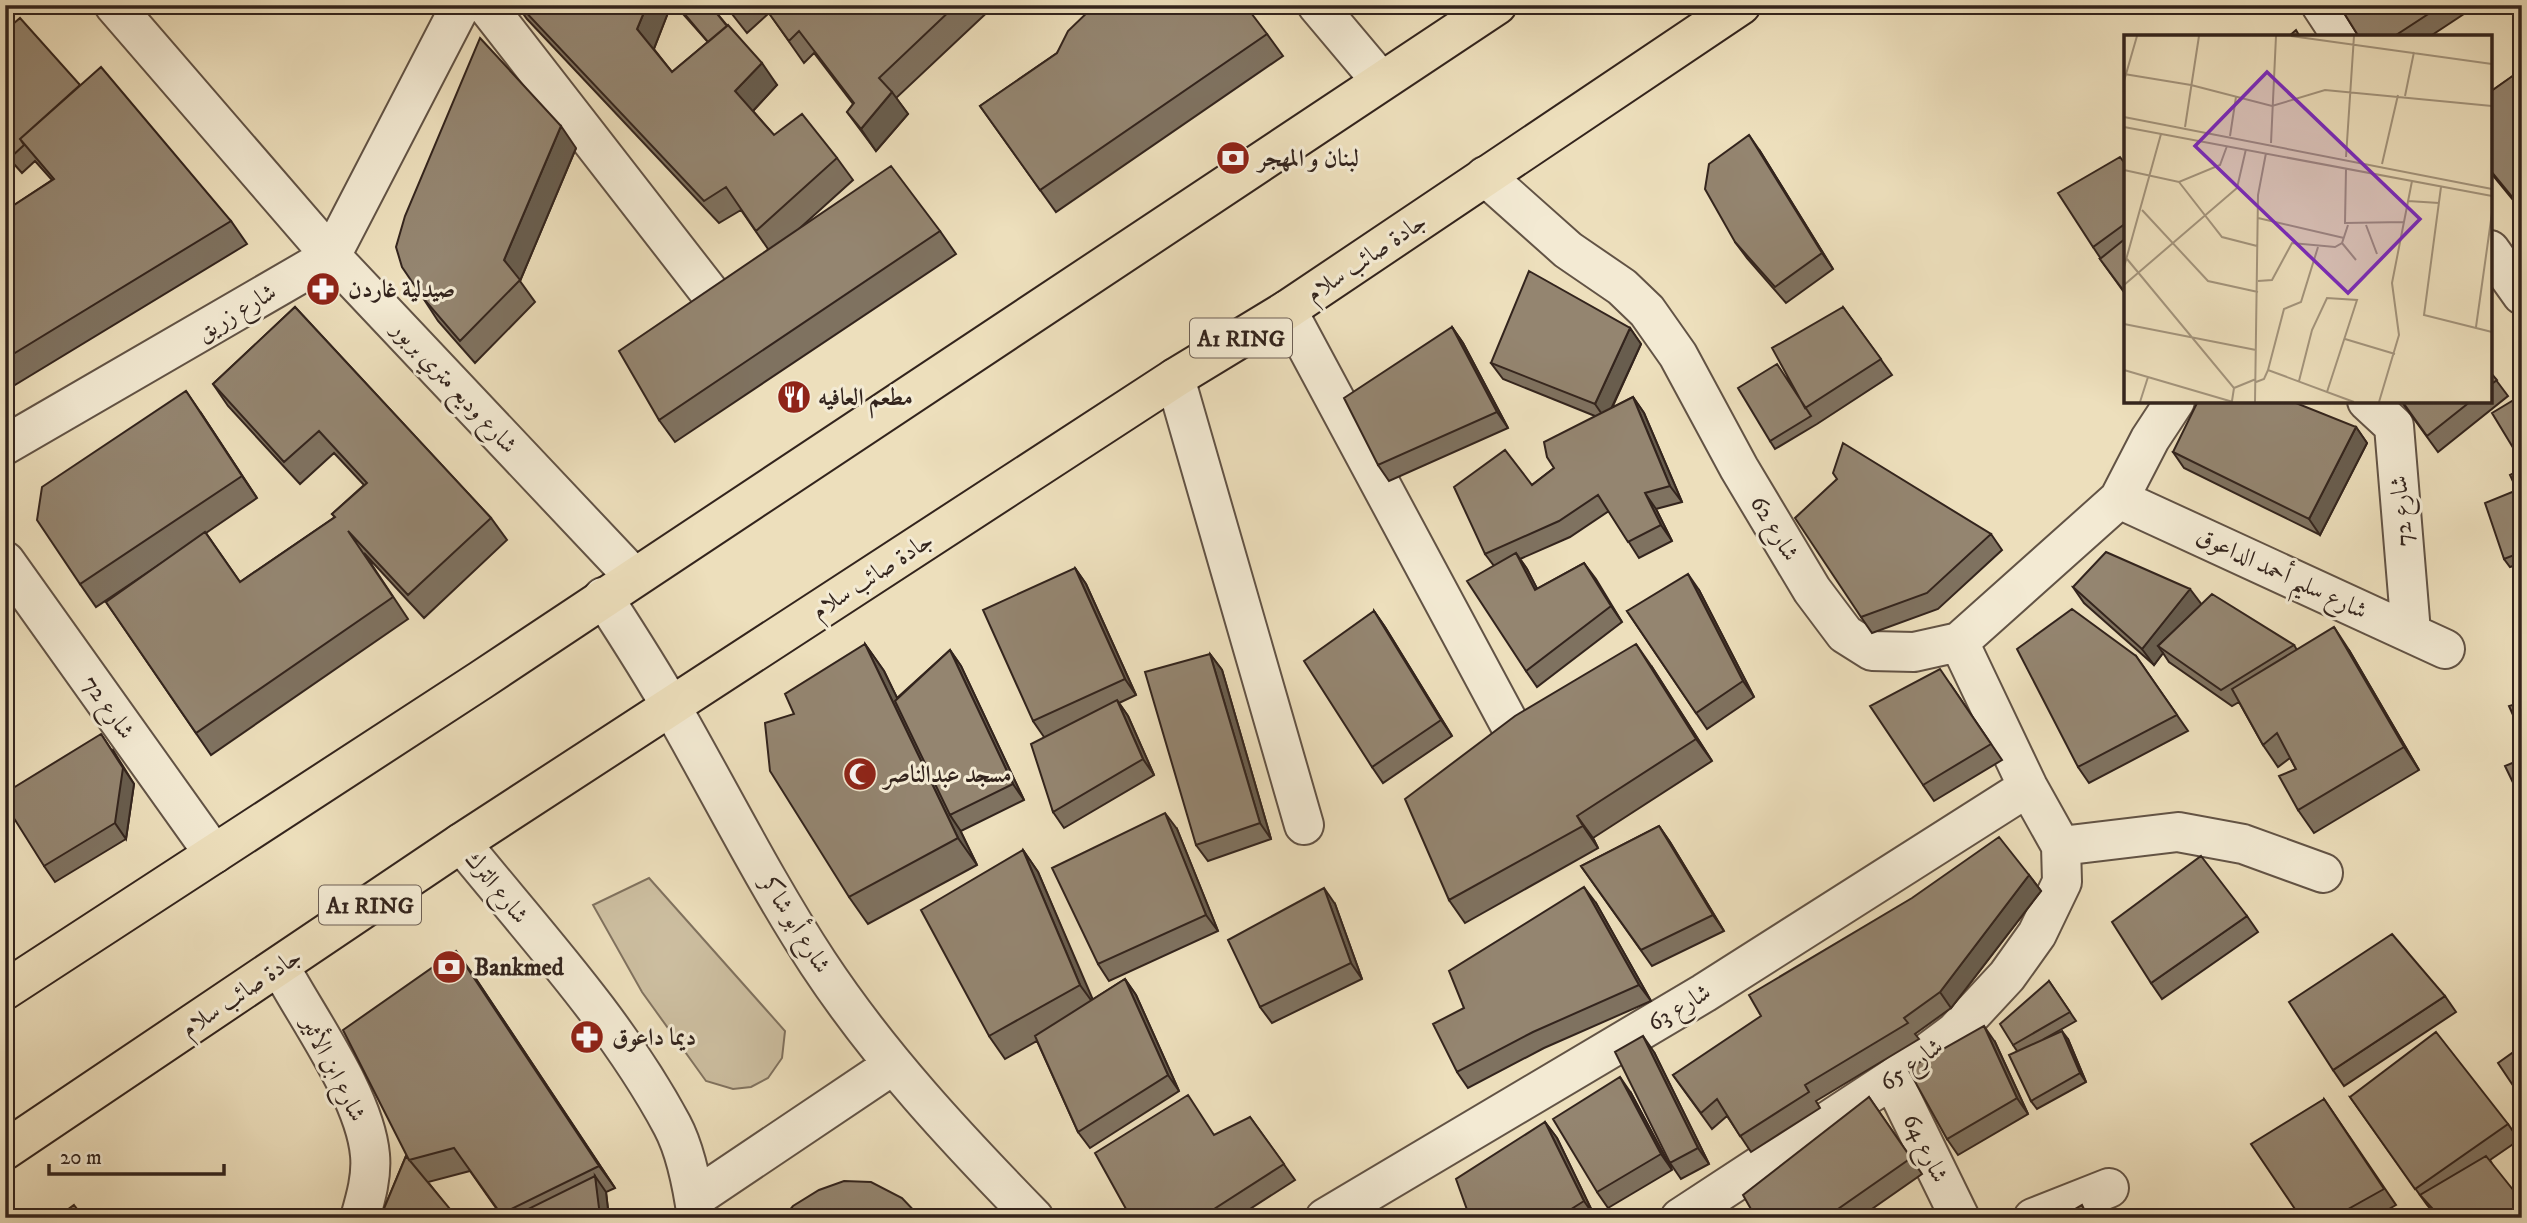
<svg xmlns="http://www.w3.org/2000/svg" width="2527" height="1223" font-family="'IM FELL DW Pica',Amiri,serif">
<style>
.green{fill:#cdbfa1;stroke:#80725f;stroke-width:2}
.lines{fill:none;stroke-linecap:round;stroke-linejoin:round}
.minor-casing{stroke:#625345;stroke-width:42}
.highway-casing{stroke:#33241d;stroke-width:42}
.minor{stroke:#f3ead3;stroke-width:38}
.highway{stroke:#eddfbc;stroke-width:38}
.wall{fill:#7f7260;stroke:#33241d;stroke-width:2}
.shaded-wall{fill:#685d4e;stroke:#33241d;stroke-width:2}
.building{fill:#948570;stroke:#33241d;stroke-width:2}
.labels{text-anchor:middle;stroke-width:6;stroke-linejoin:round;paint-order:stroke}
.shield{fill:#f3ead3;stroke:#6d5f54;stroke-width:2}
.shield-label{font-size:23px;font-weight:bold;fill:#33241d}
.poi-label{font-size:24px;font-weight:bold;fill:#33241d;stroke:#f3ead3;text-anchor:start}
.street-label{font-size:24px;fill:#33241d;stroke:#f3ead3}
.inset-road{fill:none;stroke:#a3947c;stroke-width:2}
.view{fill:#7b2cbf;fill-opacity:0.15;stroke:#7b2cbf;stroke-width:3.5}
.inset-edge{fill:none;stroke:#33241d;stroke-width:3.5}
</style>
<rect width="100%" height="100%" fill="#eddfbc"/>
<filter id="stains"><feTurbulence type="fractalNoise" baseFrequency=".00286" numOctaves="4"/><feColorMatrix values="0 0 0 0 .2 0 0 0 0 .09 0 0 0 0 .02 0 0 0 .5 -.17"/></filter>
<radialGradient id="worn" r=".72"><stop offset=".6" stop-color="#630" stop-opacity="0"/><stop offset="1" stop-color="#630" stop-opacity=".3"/></radialGradient>
<!-- green -->
<path class="green" d="M649,878L785,1031L782,1058L768,1078L751,1087L733,1089L706,1081L642,992L593,905Z"/>
<g class="lines">
<!-- minor casing -->
<g class="minor-casing">
<path id="minor" d="M114,5L331,256L634,577
M486,5L720,306
M1317,5L1381,81
M2321,5L2342,37
M1485,176L1568,250L1622,287L1647,311L1678,355L1739,468L1812,590L1845,634L1872,651L1914,652L1959,642L2119,499L2150,439L2175,401
M2490,250L2522,295
M1287,310L1510,725
M1175,378L1304,825
M2367,401L2394,426L2411,632
M5,445L331,256L461,5
M2119,499L2445,649
M5,561L214,854
M603,597C627,634 651,671 673,710C721,794 765,882 818,963C880,1057 956,1138 1034,1218
M461,843C534,933 617,1022 672,1125C686,1151 693,1189 697,1218
M2061,846L2178,832L2243,844L2323,873
M280,967C308,1019 365,1097 370,1155C372,1176 366,1197 360,1218
M1892,1079L1960,1218
M695,1198L893,1065
M1325,1218L1704,993L2028,787
M1680,1218L1892,1079L1955,1032L2007,976L2037,934L2062,882L2061,846L2028,787L1959,642
M2033,1218L2109,1188"/>
</g>
<!-- highway casing -->
<g class="highway-casing">
<path id="highway" d="M5,990L481,680L1497,5
M5,1150L461,843L1175,378L1287,310L1741,5"/>
</g>
<!-- minor -->
<use href="#minor" class="minor"/>
<!-- highway -->
<use href="#highway" class="highway"/>
</g>
<!-- wall -->
<path class="wall" d="M517,5H671L654,49L672,72L708,42L675,5H710L777,85L753,111L774,135L837,158L853,180L801,227L940,231L956,254L675,442L659,420L768,249L741,210L719,223L527,19Z
M725,5H995L896,98L908,114L876,151L847,112L853,104L814,53L804,63L769,13L747,33Z
M2339,5H2471L2473,8L2429,37H2359Z
M1095,7L1267,34L1283,56L1056,212L980,106L1057,53Z
M5,31L80,85L231,221L247,244L5,391V211L52,180L35,161L22,173L5,154Z
M2522,70V211L2490,172V92Z
M576,148L520,281L535,302L475,363L438,321L423,298Z
M1760,151L1833,269L1786,303L1747,258L1735,242Z
M2126,165V295L2100,259H2101L2093,247Z
M295,307L491,518L507,540L424,618L364,553L408,619L211,755L106,602L178,552L96,607L80,584L201,413L257,498L206,533L240,582L335,517L332,514L364,485L334,453L300,484L228,406L213,384Z
M1843,307L1892,375L1817,424L1775,449L1770,441L1801,401Z
M1452,327L1463,343L1508,428L1389,481L1378,465Z
M1630,328L1641,344L1612,408L1633,397L1644,413L1682,502L1656,509L1672,541L1639,558L1609,511L1570,537L1520,559L1527,569L1537,589L1584,563L1622,622L1537,687L1526,671L1494,566L1485,554L1532,485L1554,468L1595,416L1503,379L1491,363Z
M2490,372L2508,396L2438,452L2401,401H2490Z
M2522,395V459L2521,460L2515,451Z
M2356,427L2367,443L2320,535L2184,468L2173,452Z
M2522,469V563L2510,567L2504,559Z
M1991,534L2002,550L1938,609L1872,633L1861,617Z
M1075,568L1086,584L1136,695L1119,703L1128,716L1154,775L1064,828L1053,812L1044,737L1033,721Z
M2073,587L2201,604L2294,645L2297,650H2349L2419,770L2314,833L2298,810L2296,769L2290,758L2278,767L2263,745L2239,702L2232,706L2169,662L2163,653L2154,665L2084,603Z
M1699,590L1754,697L1707,729L1627,611Z
M1374,611L1385,627L1452,736L1383,783L1372,767Z
M865,644L884,671L897,698L950,650L961,666L1024,800L961,831L960,830L977,865L868,924L849,897Z
M1210,654L1222,670L1271,839L1208,861L1196,845Z
M2136,656L2188,731L2089,783L2078,767Z
M1652,667L1712,761L1593,838L1598,848L1465,923L1449,900Z
M1951,685L2002,760L1934,801L1923,785Z
M113,750L134,784L126,839L55,882L44,866Z
M1659,826L1670,842L1724,931L1652,966L1581,866Z
M1177,829L1218,931L1109,981L1098,964Z
M1023,850L1038,872L1092,1000L1125,979L1136,995L1179,1091L1090,1148L1078,1132L1037,1041L1005,1059L989,1036Z
M2029,875L2041,891L1951,1008L1915,1034L1919,1039L1816,1101L1820,1108L1751,1152L1727,1116L1712,1129L1673,1075Z
M1596,903L1651,1001L1544,1048L1468,1088L1457,1072L1464,1008Z
M1335,904L1362,979L1272,1023L1260,1007Z
M2247,916L2258,932L2162,999L2151,983Z
M472,973L615,1188L606,1192L609,1218H503L470,1171L428,1182L456,1218H380L406,1156Z
M2049,981L2076,1021L2046,1038L2068,1039L2086,1082L2037,1109L2031,1101L2017,1051L2013,1045Z
M2445,996L2456,1012L2344,1086L2333,1070Z
M1995,1042L2028,1114L1958,1155L1947,1139Z
M1654,1052L1709,1164L1681,1179L1670,1163Z
M1631,1093L1672,1170L1608,1208L1597,1192Z
M1869,1097L1922,1174L1859,1218H1756Z
M2350,1097L2508,1124L2519,1140L2490,1160L2522,1218H2438L2427,1205Z
M2324,1099L2396,1205L2373,1218H2301Z
M1250,1117L1295,1180L1236,1218H1131Z
M1545,1122L1557,1138L1595,1217L1470,1218Z"/>
<!-- shaded-wall -->
<path class="shaded-wall" d="M647,5H671L653,51L637,29Z
M762,63L777,85L751,113L735,91Z
M892,92L908,114L876,151L861,129Z
M561,126L576,148L520,281L504,260Z
M1749,135L1760,151L1833,269L1822,253Z
M1452,327L1463,343L1508,428L1497,412Z
M1630,328L1641,344L1606,420L1595,404Z
M186,391L201,413L257,498L242,476Z
M1633,397L1644,413L1682,502L1670,486Z
M2356,427L2367,443L2320,535L2309,519Z
M1645,493L1656,509L1672,541L1661,525Z
M1516,553L1527,569L1546,606L1535,590Z
M1584,563L1596,579L1622,622L1611,606Z
M1075,568L1086,584L1136,695L1125,679Z
M1688,574L1699,590L1754,697L1743,681Z
M2190,589L2202,605L2158,646L2163,653L2154,665L2142,649Z
M1374,611L1385,627L1452,736L1441,720Z
M2334,627L2349,650L2419,770L2404,747Z
M865,644L884,671L953,813L950,815L960,830L977,865L958,838Z
M1636,644L1652,667L1712,761L1696,739Z
M950,650L961,666L1024,800L1013,784Z
M1210,654L1222,670L1271,839L1260,823Z
M1117,700L1128,716L1154,775L1143,759Z
M101,734L134,784L126,839L115,823Z
M1165,813L1177,829L1218,931L1206,915Z
M1577,816L1593,838L1598,848L1583,826Z
M1659,826L1670,842L1724,931L1713,915Z
M1023,850L1038,872L1096,1007L1080,985Z
M2029,875L2041,891L1951,1008L1940,992Z
M1584,887L1596,903L1651,1001L1639,985Z
M1324,888L1335,904L1362,979L1351,963Z
M456,951L472,973L615,1188L599,1166Z
M1125,979L1136,995L1179,1091L1168,1075Z
M1984,1026L1995,1042L2028,1114L2017,1098Z
M2062,1031L2068,1039L2086,1082L2080,1073Z
M1643,1036L1654,1052L1709,1164L1698,1148Z
M1620,1077L1631,1093L1672,1170L1661,1154Z
M1545,1122L1557,1138L1595,1217L1584,1201Z
M595,1176L606,1192L609,1218H599Z"/>
<!-- building -->
<path class="building" d="M519,5H647L637,29L672,72L728,25L762,63L735,91L774,135L802,114L837,158L756,231L726,187L704,201Z
M677,5H710L727,26L708,42Z
M727,5H738L732,11Z
M763,5H956L879,78L892,92L861,129L847,112L854,103L799,31L789,41Z
M1095,5H1245L1267,34L1040,190L980,106L1057,53L1068,31Z
M2339,5H2442L2393,37H2359Z
M20,18L80,85L20,139L24,145L11,157L5,150V31Z
M2296,30L2300,37H2288Z
M480,38L561,126L504,260L520,280L460,341L423,298L402,267L396,247L405,216Z
M101,67L231,221L5,359V211L54,179L20,139Z
M2521,70H2522V209L2490,170V92Z
M1749,135L1822,253L1775,287L1735,242L1705,189L1709,164Z
M2120,157L2126,165V223L2093,247L2058,193Z
M891,166L940,231L659,420L619,351Z
M2126,238V294L2100,259Z
M1529,271L1630,328L1595,404L1491,363Z
M295,307L491,518L408,595L348,531L393,597L196,733L106,602L205,532L240,582L335,517L332,514L367,483L319,431L284,462L213,384Z
M1843,307L1881,359L1805,408L1772,348Z
M1452,327L1497,412L1378,465L1344,398Z
M1777,364L1811,416L1770,441L1738,388Z
M2490,372L2497,380L2490,385Z
M186,391L242,476L80,584L37,520L42,487Z
M2522,395V447L2515,451L2492,413Z
M1633,397L1670,486L1645,493L1661,525L1628,542L1598,495L1559,521L1485,554L1454,487L1505,450L1532,485L1554,468L1547,457L1544,442Z
M2198,401H2291L2356,427L2309,519L2173,452Z
M2402,401H2471L2427,436Z
M1843,443L1991,534L1927,593L1861,617L1795,518L1837,479L1833,473Z
M2522,469V501L2510,475Z
M2517,490L2522,501V552L2504,559L2485,503Z
M2106,552L2190,589L2142,649L2073,587Z
M1516,553L1535,590L1584,563L1611,606L1526,671L1467,581Z
M1075,568L1125,679L1033,721L983,610Z
M1688,574L1743,681L1696,713L1627,611Z
M2212,594L2294,645L2221,690L2158,646Z
M2072,609L2136,656L2177,715L2078,767L2017,649Z
M1374,611L1441,720L1372,767L1304,661Z
M2334,627L2404,747L2298,810L2279,776L2296,769L2277,733L2263,745L2232,689Z
M865,644L958,838L849,897L770,771L765,723L794,714L785,694Z
M1636,644L1696,739L1577,816L1583,826L1449,900L1405,799L1515,716Z
M950,650L1013,784L950,815L895,701Z
M1210,654L1260,823L1196,845L1145,672Z
M1940,669L1991,744L1923,785L1870,706Z
M1117,700L1143,759L1053,812L1031,744Z
M2522,702V735L2509,706Z
M101,734L123,768L115,823L44,866L5,804V793Z
M2522,759V794L2519,795L2505,766Z
M1165,813L1206,915L1098,964L1052,868Z
M1659,826L1713,915L1641,950L1581,866Z
M1999,837L2029,875L1940,992L1904,1018L1908,1023L1805,1085L1809,1092L1740,1136L1717,1099L1701,1113L1673,1075L1761,1016L1749,995L1912,898Z
M1023,850L1080,985L989,1036L921,910Z
M2201,856L2247,916L2151,983L2112,922Z
M1584,887L1639,985L1533,1032L1457,1072L1433,1024L1464,1008L1449,971Z
M1324,888L1351,963L1260,1007L1228,940Z
M2392,934L2445,996L2333,1070L2289,1002Z
M456,951L599,1166L501,1214L454,1148L409,1160L343,1030Z
M1125,979L1168,1075L1078,1132L1035,1036Z
M2049,981L2070,1012L2013,1045L2000,1024Z
M1984,1026L2017,1098L1947,1139L1908,1069Z
M2062,1031L2080,1073L2031,1101L2009,1055Z
M2436,1032L2508,1124L2415,1189L2350,1097Z
M1643,1036L1698,1148L1670,1163L1615,1052Z
M2522,1046V1099L2498,1063Z
M1620,1077L1661,1154L1597,1192L1553,1119Z
M1188,1095L1214,1135L1250,1117L1284,1164L1200,1218H1131L1095,1153Z
M1869,1097L1911,1158L1825,1218H1756L1743,1195Z
M2324,1099L2384,1189L2332,1218H2301L2251,1144Z
M1545,1122L1584,1201L1557,1218H1470L1456,1179Z
M406,1156L455,1215V1218H380Z
M2486,1156L2522,1201V1218H2441L2420,1195Z
M595,1176L599,1208V1218H516V1215Z
M844,1181L871,1182L902,1198L921,1218H783L793,1206L819,1190Z
M74,1205L84,1218H56Z
M2082,1205L2088,1218H2060Z"/>
<!-- icons -->
<defs>
<g id="bank-disc" transform="scale(1.75)"><circle r="9.5" fill="#8f2418" stroke="#f3ead3"/><path d="M-6-4H6V4H-6ZM0-2.3a2.3 2.3 0 1 0 0 4.6a2.3 2.3 0 1 0 0-4.6Z" fill="#fff"/></g>
<g id="pharmacy-disc" transform="scale(1.75)"><circle r="9.5" fill="#8f2418" stroke="#f3ead3"/><path d="M-2-6h4v4h4v4h-4v4h-4v-4h-4v-4h4Z" fill="#fff"/></g>
<g id="restaurant-disc" transform="scale(1.75)"><circle r="9.5" fill="#8f2418" stroke="#f3ead3"/><path d="M-5-6h1v4h1v-4h1v4h1v-4h1v5L-1.5 .5V6h-2V.5L-5-1ZM5-6V6H3V1.5H1.5Q1.5-4 5-6Z" fill="#fff"/></g>
<g id="mosque-disc" transform="scale(1.75)"><circle r="9.5" fill="#8f2418" stroke="#f3ead3"/><path d="M3.5-4.9A6 6 0 1 0 3.5 4.9A5 5 0 1 1 3.5-4.9Z" fill="#fff"/></g>
</defs>
<g fill-rule="evenodd">
<use href="#bank-disc" x="1233" y="158"/>
<use href="#pharmacy-disc" x="323" y="289"/>
<use href="#restaurant-disc" x="794" y="397"/>
<use href="#mosque-disc" x="860" y="774"/>
<use href="#bank-disc" x="449" y="967"/>
<use href="#pharmacy-disc" x="587" y="1037"/>
</g>
<g class="labels">
<!-- shield labels -->
<g class="shield">
<rect x="1190" y="318.5" width="102" height="39" rx="5"/>
<rect x="319" y="885.5" width="102" height="39" rx="5"/>
</g>
<g class="shield-label">
<text x="1241" y="346">A1 RING</text>
<text x="370" y="913">A1 RING</text>
</g>
<!-- poi labels -->
<g class="poi-label">
<text x="1258" y="166">لبنان و المهجر</text>
<text x="348" y="297">صيدلية غاردن</text>
<text x="818" y="405">مطعم العافيه</text>
<text x="884" y="782">مسجد عبدالناصر</text>
<text x="474" y="975">Bankmed</text>
<text x="612" y="1045">ديما داعوق</text>
</g>
<!-- street labels -->
<g class="street-label">
<text transform="translate(1366 257) rotate(-34)" y="8">جادة صائب سلام</text>
<text transform="translate(236 312) rotate(-31)" y="8">شارع زريق</text>
<text transform="translate(455 387) rotate(47)" y="8">شارع وديع متري بربور</text>
<text transform="translate(2401 511) rotate(-95)" y="8">شارع 72</text>
<text transform="translate(1775 528) rotate(59)" y="8">شارع 62</text>
<text transform="translate(2282 573) rotate(25)" y="8">شارع سليم أحمد الداعوق</text>
<text transform="translate(872 575) rotate(-33)" y="8">جادة صائب سلام</text>
<text transform="translate(109 707) rotate(55)" y="8">شارع 72</text>
<text transform="translate(497 887) rotate(51)" y="8">شارع الترك</text>
<text transform="translate(796 924) rotate(58)" y="8">شارع أبو شاكر</text>
<text transform="translate(241 992) rotate(-34)" y="8">جادة صائب سلام</text>
<text transform="translate(1679 1007) rotate(-31)" y="8">شارع 63</text>
<text transform="translate(1911 1064) rotate(-36)" y="8">شارع 65</text>
<text transform="translate(334 1069) rotate(63)" y="8">شارع ابن الأثير</text>
<text transform="translate(1926 1148) rotate(64)" y="8">شارع 64</text>
</g>
</g>
<!-- overview -->
<g transform="translate(2124 35)">
<rect width="368" height="368" fill="#eddfbc"/>
<path class="inset-road" d="M167,1L368,29M0,39L67,50L148,71L201,55L368,71M0,46L13,1M281,61L290,17M0,82L368,154M0,92L368,161M61,92L75,1M106,101L112,62M147,108L152,1M222,122L230,1M258,129L274,60M222,134L221,188L280,187M0,135L55,147L96,130L103,111M55,147L98,202L133,211M317,152L300,280L368,297M284,166L315,168M18,175L84,246L134,257M134,183L220,203M242,190L253,219M218,208L232,225M3,224L110,353L108,366M0,232L37,99M134,246L148,245L168,208L211,212L218,208L224,190M0,250L113,153L122,114M0,289L132,315M352,292L368,178M221,304L271,319M0,335L109,367M144,335L160,274L177,267L194,212M175,346L188,295L203,263L233,265L203,357M132,347L140,344L144,335L230,367M110,353L132,344M16,367L24,342M131,367L134,160L142,118M255,367L275,300L268,248L288,146"/>
<path class="view" d="M143,37L296,184L224,258L71,111Z"/>
<rect width="368" height="368" class="inset-edge"/>
</g>
<!-- margin -->
<rect width="2527" height="1223" fill="none" stroke="#eddfbc" stroke-width="28"/>
<rect x="7" y="7" width="2513" height="1209" fill="none" stroke="#33241d" stroke-width="3.5"/>
<rect x="14" y="14" width="2499" height="1195" fill="none" stroke="#33241d" stroke-width="2"/>
<!-- scale -->
<path d="M49 1164v10h175v-10" fill="none" stroke="#33241d" stroke-width="3.5"/>
<text x="60" y="1164" font-size="21" fill="#33241d" stroke="#f3ead3" stroke-width="5" paint-order="stroke">20 m</text>
<rect width="100%" height="100%" filter="url(#stains)"/>
<rect width="100%" height="100%" fill="url(#worn)"/>
</svg>
